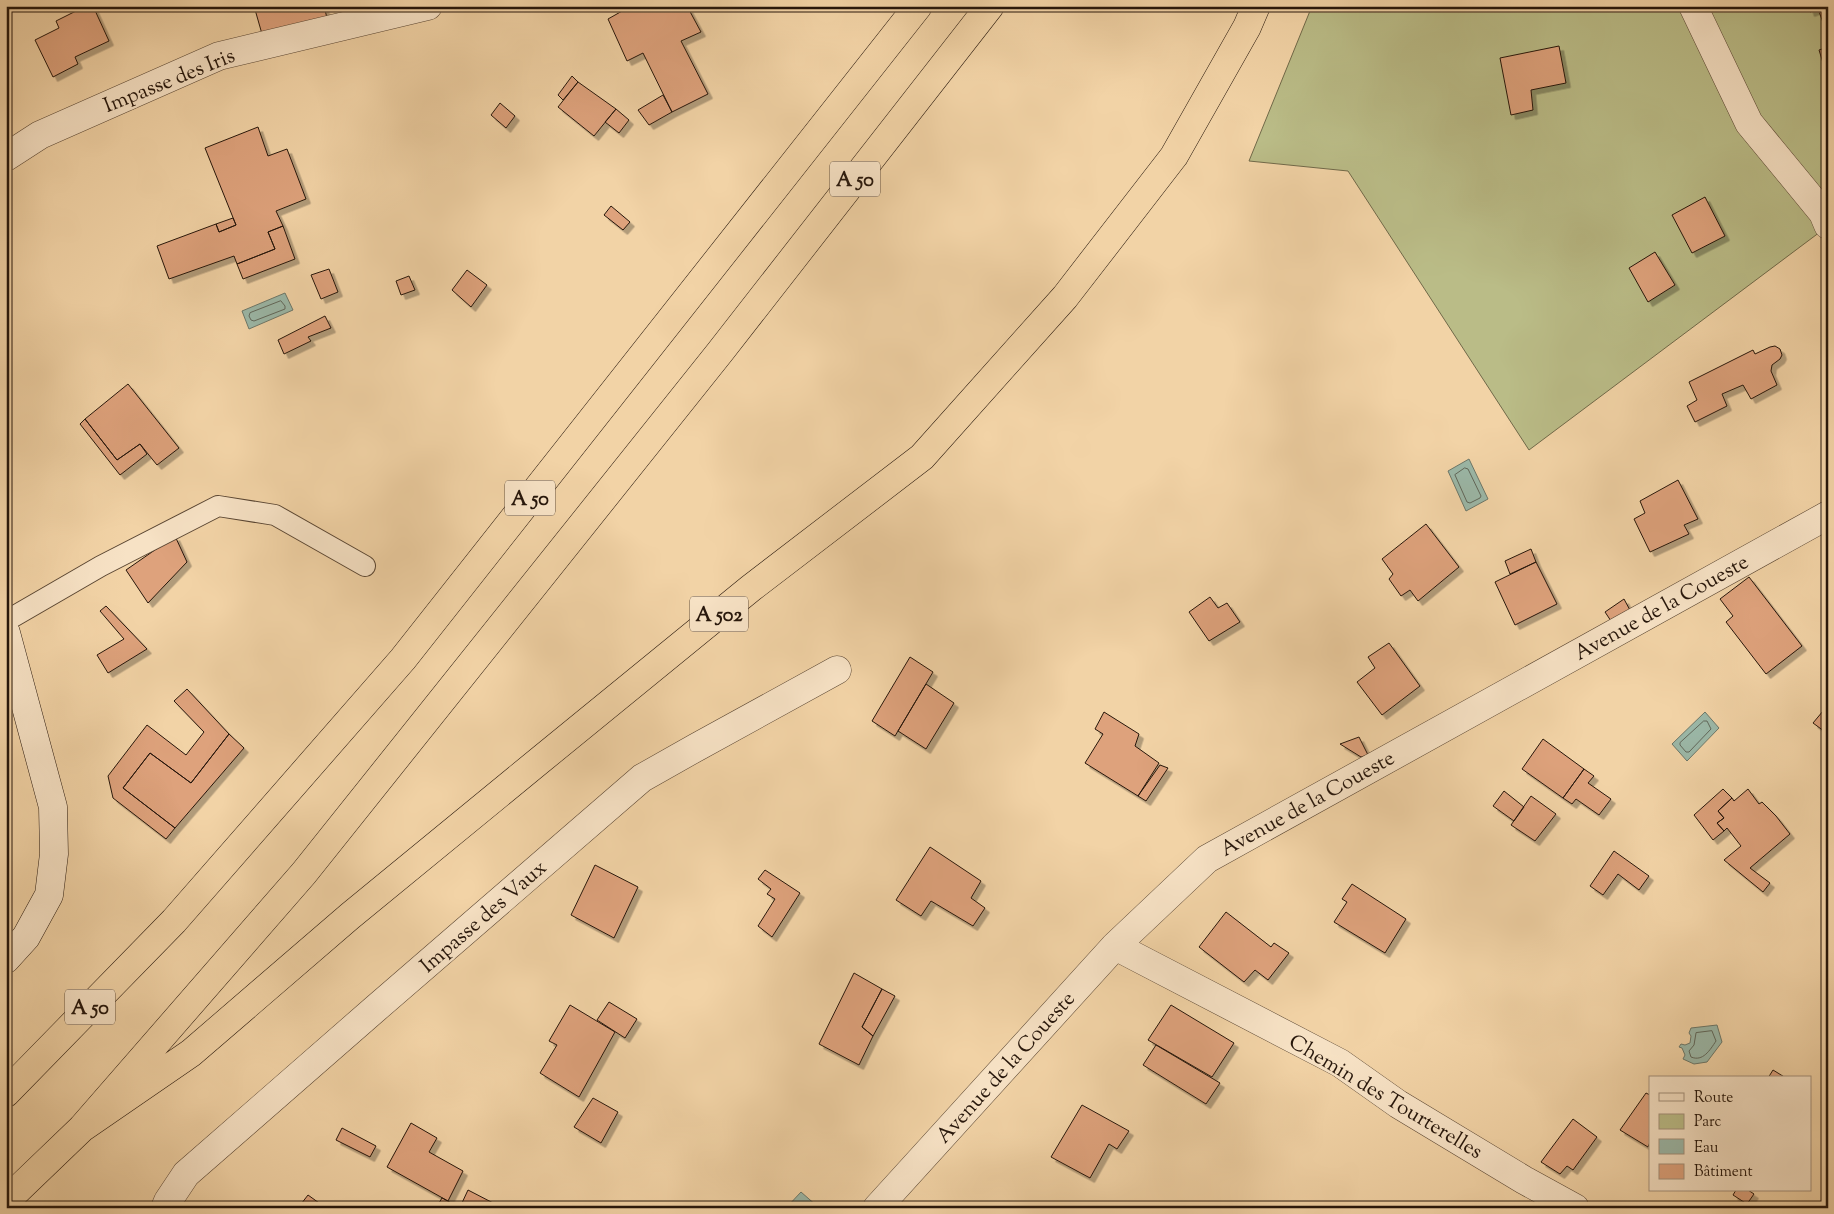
<svg xmlns="http://www.w3.org/2000/svg" width="1834" height="1214" font-family="'Sorts Mill Goudy',serif">
<style>
.green{fill:#babc87;stroke:#706949}
.water{fill:#9bb8a8;stroke:#6c7769}
.lines{fill:none;stroke-linecap:round;stroke-linejoin:round}
.shore{stroke:#60675a;stroke-width:1}
.building{fill:#dea27c;stroke:#26160b;filter:url(#shadow)}
.lane-casing{stroke:#594532;stroke-width:22}
.street-casing{stroke:#594532;stroke-width:29}
.secondary-casing{stroke:#26160b;stroke-width:29}
.highway-casing{stroke:#26160b;stroke-width:29}
.lane{stroke:#f7e2c5;stroke-width:20}
.street{stroke:#f7e2c5;stroke-width:28}
.secondary{stroke:#f7e2c5;stroke-width:28}
.highway{stroke:#f2d3a6;stroke-width:28}
.labels{text-anchor:middle;stroke-width:4.5;stroke-linejoin:round;paint-order:stroke}
.shield{fill:#f7e2c5;stroke:#655343;stroke-width:1}
.shield-label{font-size:20px;font-weight:bold;fill:#26160b}
.street-label{font-size:21px;fill:#26160b;stroke:#f7e2c5}
</style>
<defs>
<filter id="shadow"><feDropShadow dx="4.5" dy="4.5" stdDeviation="0" flood-color="#0004"/></filter>
</defs>
<rect width="100%" height="100%" fill="#f2d3a6"/>
<filter id="stains"><feTurbulence type="fractalNoise" baseFrequency=".004" numOctaves="4"/><feColorMatrix values="0 0 0 0 .2 0 0 0 0 .09 0 0 0 0 .02 0 0 0 .5 -.17"/></filter>
<radialGradient id="worn" r=".72"><stop offset=".6" stop-color="#630" stop-opacity="0"/><stop offset="1" stop-color="#630" stop-opacity=".3"/></radialGradient>
<!-- green -->
<path class="green" d="M1312,6H1828V226L1529,450L1348,171L1249,161Z"/>
<!-- water -->
<path class="water" d="M285,293L293,310L249,329L242,311Z
M1469,459L1488,499L1466,511L1448,471Z
M1705,712L1719,728L1687,761L1672,744Z
M1717,1025L1722,1042L1707,1062L1694,1064L1683,1059L1685,1055L1682,1048L1679,1047L1681,1044L1685,1045L1690,1043L1691,1036L1689,1033L1691,1028Z
M801,1192L817,1206L815,1208H786Z"/>
<g class="lines">
<!-- shore -->
<path class="shore" d="M281,301L285,306V309L254,321L251,320L249,316L250,313Z
M1465,468L1468,469L1481,496L1480,498L1470,503L1467,502L1455,475Z
M1704,721H1707L1711,729L1689,752H1686L1680,745V743Z
M1712,1031L1716,1041C1710,1050 1703,1062 1691,1057L1689,1051L1694,1045L1696,1033Z"/>
</g>
<!-- building -->
<path class="building" d="M86,6H93L109,41L75,57L78,64L53,77L35,40L59,28L56,21Z
M254,6H324L328,22L264,41Z
M631,6H687L701,32L681,41L708,94L672,112L643,53L627,61L608,19Z
M1808,6H1828V36L1818,9L1810,12Z
M1559,46L1566,83L1531,90L1533,110L1511,115L1500,58Z
M1828,47V76H1827L1819,50Z
M572,76L578,82L563,100L558,95Z
M578,82L616,109L594,136L558,107Z
M663,95L672,112L649,125L638,110Z
M500,103L515,116L506,128L491,115Z
M616,109L629,120L619,133L605,122Z
M258,127L268,156L287,149L306,199L276,211L283,226L268,232L275,249L237,264L234,256L169,279L157,246L216,224L219,232L236,225L205,148Z
M1705,197L1725,236L1692,253L1672,215Z
M611,206L630,222L623,230L604,215Z
M233,218L236,225L219,232L216,224Z
M283,226L295,259L243,279L237,264L275,249L268,232Z
M1655,252L1675,285L1648,302L1629,268Z
M329,269L338,292L321,299L311,275Z
M467,270L487,285L471,307L452,290Z
M409,276L415,290L401,295L396,281Z
M325,316L331,328L308,337L311,341L284,354L278,340Z
M1775,346L1780,349L1782,355L1780,359L1772,365L1771,371L1777,385L1751,399L1743,385L1722,394L1727,406L1695,422L1687,406L1697,400L1689,382L1753,350L1755,354L1770,347Z
M128,384L179,448L157,465L140,444L117,460L85,419Z
M85,419L117,460L140,444L147,454L120,475L80,424Z
M1678,480L1698,519L1684,525L1689,534L1650,552L1634,519L1645,513L1640,501Z
M1426,524L1459,567L1418,601L1410,590L1401,596L1389,579L1393,574L1382,559Z
M175,536L187,562L148,603L126,570Z
M1531,549L1536,562L1510,574L1505,561Z
M1536,562L1557,604L1515,625L1495,582Z
M1749,577L1802,646L1766,674L1726,622L1733,616L1720,599Z
M1210,597L1218,608L1227,603L1240,622L1209,641L1189,612Z
M1624,599L1631,612L1613,624L1605,612Z
M106,606L147,649L108,673L97,655L124,639L100,611Z
M1389,643L1420,686L1382,715L1357,682L1375,668L1368,657Z
M910,657L933,672L895,736L872,721Z
M926,684L954,703L926,749L898,731Z
M187,689L229,734L191,783L150,753L123,788L175,828L166,839L113,798L108,776L147,725L186,755L204,732L174,701Z
M1828,705V734L1813,723Z
M1104,712L1139,734L1135,746L1159,763L1138,796L1085,763L1103,734L1095,729Z
M229,734L244,748L175,828L123,788L150,753L191,783Z
M1359,737L1368,755L1361,757L1340,744Z
M1543,739L1584,769L1563,798L1522,769Z
M1160,765L1168,768L1146,801L1138,796Z
M1584,769L1594,776L1588,783L1611,799L1599,815L1576,799L1572,804L1563,798Z
M1723,789L1732,798L1718,811L1724,818L1717,823L1724,831L1713,840L1694,815Z
M1748,789L1759,804L1762,802L1776,816L1790,834L1750,868L1770,883L1763,892L1724,860L1741,846L1727,828L1724,831L1717,823L1724,818L1718,811L1732,798L1734,801Z
M1504,791L1524,807L1514,821L1493,806Z
M1531,796L1556,814L1535,841L1511,825Z
M930,847L981,881L971,898L985,908L973,926L931,901L921,916L896,900Z
M1614,851L1649,876L1639,890L1618,874L1603,895L1590,886Z
M595,865L638,887L614,938L571,915Z
M765,870L800,893L772,937L758,926L775,899L767,894L771,889L758,879Z
M1352,884L1406,919L1385,953L1334,922L1347,902L1342,899Z
M1226,912L1271,947L1274,943L1289,953L1268,980L1255,970L1244,982L1199,947Z
M854,973L882,989L862,1027L873,1036L859,1065L819,1044Z
M882,989L895,996L873,1036L862,1027Z
M609,1002L637,1019L625,1038L597,1020Z
M570,1005L615,1032L579,1097L540,1073L557,1045L549,1041Z
M1171,1005L1234,1043L1212,1077L1148,1040Z
M1156,1045L1220,1083L1206,1104L1143,1065Z
M1773,1070L1786,1078H1768Z
M1646,1093L1650,1095V1142L1648,1147L1620,1130Z
M593,1098L618,1112L601,1143L574,1127Z
M1082,1105L1129,1131L1117,1149L1109,1144L1090,1178L1051,1157Z
M1573,1119L1597,1137L1573,1170L1567,1166L1560,1174L1541,1162Z
M411,1123L437,1138L429,1152L463,1171L448,1201L387,1167Z
M342,1128L376,1146L370,1157L336,1140Z
M468,1190L497,1205L496,1208H467L461,1205Z
M1736,1190H1748L1754,1194L1747,1204L1733,1195Z
M308,1195L326,1208H298Z
M442,1198L459,1207L461,1205L467,1208H436Z"/>
<g class="lines">
<!-- lane casing -->
<g class="lane-casing">
<path id="lane" d="M6,621L101,566L218,506L275,515L365,566"/>
</g>
<!-- street casing -->
<g class="street-casing">
<path id="street" d="M1693,6L1749,123L1823,213L1828,225
M6,157L40,135L219,56L428,6
M1115,946L1340,1063L1398,1104L1524,1180L1575,1208
M165,1208L168,1201L186,1174L375,1009L642,778L697,747L837,670
M877,1208L1115,946L1207,859L1828,515"/>
</g>
<!-- secondary casing -->
<g class="secondary-casing">
<path id="secondary" d="M6,633L53,807L54,854L49,895L26,937L6,959"/>
</g>
<!-- highway casing -->
<g class="highway-casing">
<path id="highway" d="M6,1093L174,921L403,659L918,6
M82,1128L191,1053L350,916L539,761L751,588L922,457L1065,297L1174,156L1247,27L1256,6
M6,1201L82,1128L304,873L720,352L990,6"/>
</g>
<!-- lane -->
<use href="#lane" class="lane"/>
<!-- street -->
<use href="#street" class="street"/>
<!-- secondary -->
<use href="#secondary" class="secondary"/>
<!-- highway -->
<use href="#highway" class="highway"/>
</g>
<g class="labels">
<!-- shield labels -->
<g class="shield">
<rect x="830" y="161.5" width="50" height="35" rx="4"/>
<rect x="505" y="480.5" width="50" height="35" rx="4"/>
<rect x="690" y="596.5" width="58" height="35" rx="4"/>
<rect x="65" y="989.5" width="50" height="35" rx="4"/>
</g>
<g class="shield-label">
<text x="855" y="186">A 50</text>
<text x="530" y="505">A 50</text>
<text x="719" y="621">A 502</text>
<text x="90" y="1014">A 50</text>
</g>
<!-- street labels -->
<g class="street-label">
<text transform="translate(169 80) rotate(-22)" y="7">Impasse des Iris</text>
<text transform="translate(1661 607) rotate(-29)" y="7">Avenue de la Coueste</text>
<text transform="translate(1307 803) rotate(-29)" y="7">Avenue de la Coueste</text>
<text transform="translate(483 916) rotate(-41)" y="7">Impasse des Vaux</text>
<text transform="translate(1005 1067) rotate(-48)" y="7">Avenue de la Coueste</text>
<text transform="translate(1386 1096) rotate(31)" y="7">Chemin des Tourterelles</text>
</g>
</g>
<!-- margin -->
<rect width="1834" height="1214" fill="none" stroke="#f2d3a6" stroke-width="25"/>
<rect x="8" y="8" width="1819" height="1199" fill="none" stroke="#26160b" stroke-width="2.5"/>
<rect x="12" y="12" width="1809" height="1189" fill="none" stroke="#26160b"/>
<!-- legend -->
<rect x="1649" y="1076" width="162" height="115" fill="#f7e2c5" stroke="#a3907b"/>
<rect x="1659" y="1093" width="25" height="8" fill="#f7e2c5" stroke="#a3907b"/>
<text x="1694" y="1102" font-size="15" fill="#26160b">Route</text>
<rect x="1659" y="1114" width="25" height="15" fill="#babc87" stroke="#a3907b"/>
<text x="1694" y="1126" font-size="15" fill="#26160b">Parc</text>
<rect x="1659" y="1139" width="25" height="15" fill="#9bb8a8" stroke="#a3907b"/>
<text x="1694" y="1152" font-size="15" fill="#26160b">Eau</text>
<rect x="1659" y="1164" width="25" height="15" fill="#dea27c" stroke="#a3907b"/>
<text x="1694" y="1176" font-size="15" fill="#26160b">Bâtiment</text>
<rect width="100%" height="100%" filter="url(#stains)"/>
<rect width="100%" height="100%" fill="url(#worn)"/>
</svg>
